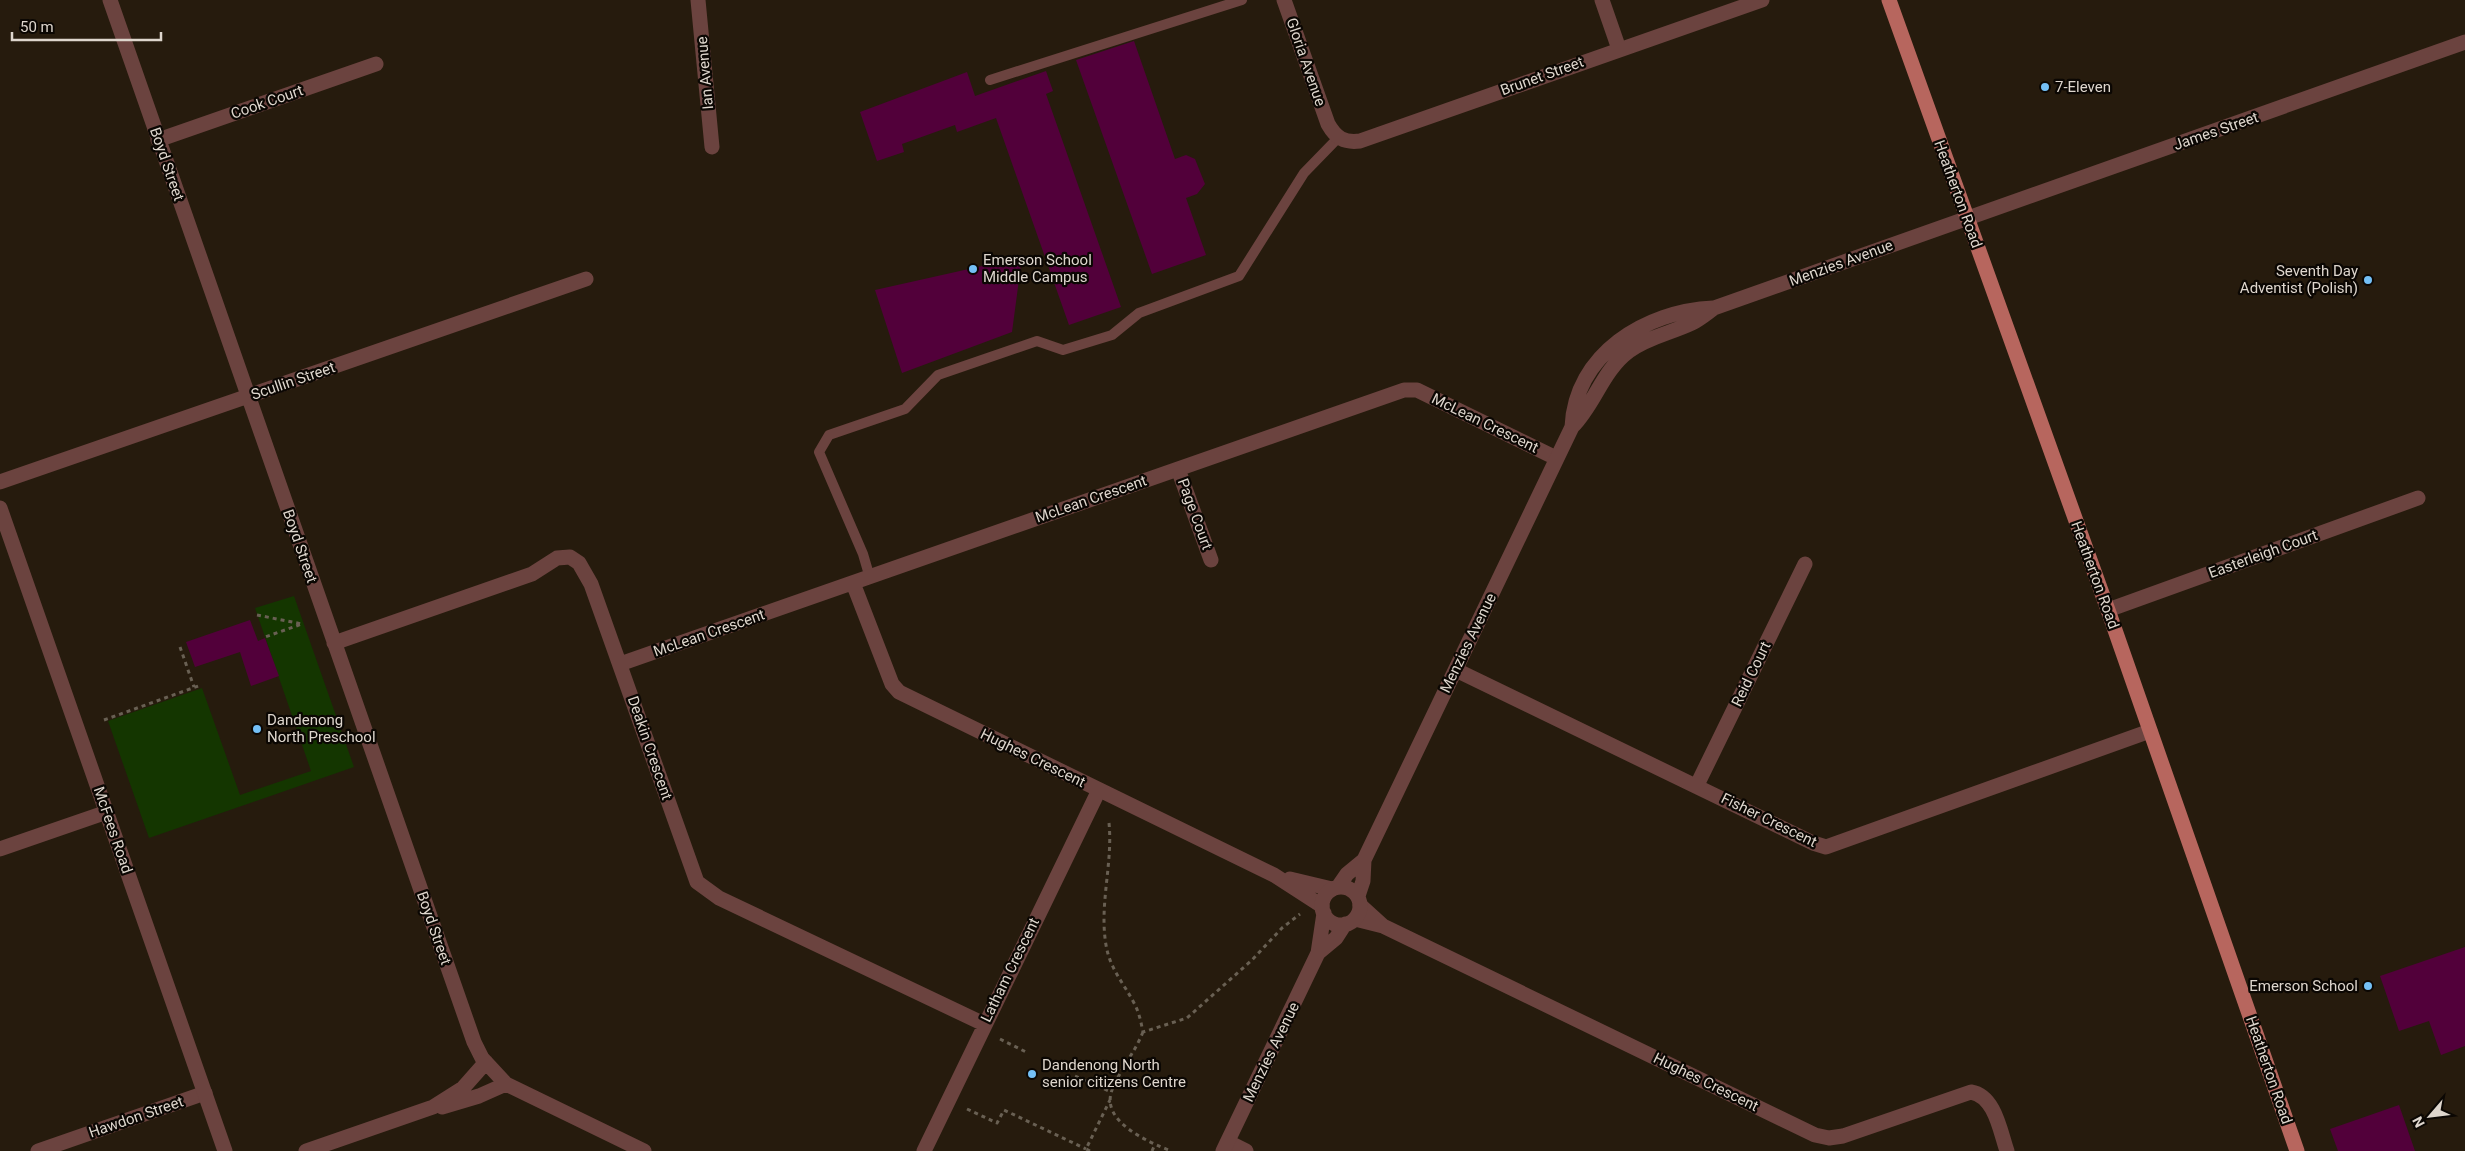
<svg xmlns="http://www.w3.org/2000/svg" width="2465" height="1151" font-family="Roboto,sans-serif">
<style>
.green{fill:#143600}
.building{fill:#52003a}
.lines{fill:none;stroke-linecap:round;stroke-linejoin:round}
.path{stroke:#696053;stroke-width:3;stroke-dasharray:4 4;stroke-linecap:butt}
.service{stroke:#6b433f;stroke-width:10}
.minor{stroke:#6b433f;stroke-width:15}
.tertiary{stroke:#6b433f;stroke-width:15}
.primary{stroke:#b7665e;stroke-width:15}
.poi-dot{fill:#74c0f6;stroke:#0b0703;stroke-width:2}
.labels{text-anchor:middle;stroke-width:4.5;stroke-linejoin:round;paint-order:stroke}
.street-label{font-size:15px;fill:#ded6cd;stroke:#0b0703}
.poi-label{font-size:15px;fill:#ded6cd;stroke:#0b0703;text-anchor:start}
</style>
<rect width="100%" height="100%" fill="#261b0d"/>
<!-- green -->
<path class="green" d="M294,596L354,767L149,838L108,721L202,688L240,795L311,771L255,608Z"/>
<!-- building -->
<path class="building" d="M1134,41L1175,159L1186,155L1195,159L1205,184L1197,194L1186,198L1206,255L1152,274L1076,60Z
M1046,71L1053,91L1046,94L1121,307L1069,325L996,118L957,132L955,125L902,144L904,152L877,161L860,112L967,72L975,96Z
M1022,257L1012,332L902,373L875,290Z
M250,620L258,641L265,638L279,676L251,686L240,652L195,667L186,642Z
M2465,947V1046L2441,1055L2429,1021L2399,1031L2380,976Z
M2399,1105L2415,1151H2338L2330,1129Z"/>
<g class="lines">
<!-- path -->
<path class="path" d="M257,615L302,624L265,637
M180,647L194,687
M104,720L201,685
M1109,823C1113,864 1099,904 1106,945C1110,969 1123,982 1134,1003C1139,1012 1141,1022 1143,1032L1187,1018L1252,960L1282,928L1300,914
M1143,1032C1135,1052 1120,1070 1112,1090C1100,1122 1149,1142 1171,1151
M1000,1039L1026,1052
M1075,1076L1111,1092
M967,1109L997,1123L1004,1110L1086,1149
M1090,1151L1086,1149L1110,1100
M1152,1151L1155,1144"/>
<!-- service -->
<path class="service" d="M990,80L1242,0
M870,578L863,554L819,452L829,435L905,409L938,375L1037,341L1063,350L1112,335L1139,313L1239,276L1304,173L1338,138"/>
<!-- minor -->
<path class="minor" d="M110,0L474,1042L482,1058L506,1084L644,1151
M698,0L712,147
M1284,0L1328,124C1336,138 1344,143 1360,141L1762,0
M1602,0L1619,49
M158,140L376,64
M1178,469L1211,560
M0,482L586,279
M853,583L892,684L899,692L1274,875L1322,906
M2108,610L2418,498
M334,643L532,574L557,558L570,557L579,563L591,584L697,882L719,898L984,1024
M620,664L1404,390H1417L1556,458
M1456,670L1813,843L1826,847L2150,731
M1697,785L1805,564
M0,849L107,812
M1290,879L1332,889
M1360,905L1382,925
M1355,919L1383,926L1815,1135L1829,1138L1843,1136L1971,1092C1995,1096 2000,1131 2007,1151
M442,1107L479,1096L506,1084
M1228,1142L1246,1151
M38,1151L205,1093
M306,1151L433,1107L463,1088L486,1062
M924,1151L1099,790"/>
<!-- tertiary -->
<path class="tertiary" d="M1572,427C1575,354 1646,311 1713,308
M0,508L225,1151
M1338,887L1347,874L1364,860L1572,427C1595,404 1602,371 1629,351C1648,337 1671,333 1692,323C1700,319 1707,313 1714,308L2465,42
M1322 906a19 19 0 1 1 38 0a19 19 0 1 1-38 0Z
M1358,896L1363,881L1364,860
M1318,953L1336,938L1345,924
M1223,1151L1318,953L1324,913"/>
<!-- primary -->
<path class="primary" d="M1889,0L2108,610L2297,1151"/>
</g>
<!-- markers -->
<g class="poi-dot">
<circle cx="2045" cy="87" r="5"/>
<circle cx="973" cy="269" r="5"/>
<circle cx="2368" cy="280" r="5"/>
<circle cx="257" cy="729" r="5"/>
<circle cx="2368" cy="986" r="5"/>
<circle cx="1032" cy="1074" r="5"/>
</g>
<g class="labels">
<!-- street labels -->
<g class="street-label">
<text transform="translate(1306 62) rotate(71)" y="5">Gloria Avenue</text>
<text transform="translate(705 73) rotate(-95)" y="5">Ian Avenue</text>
<text transform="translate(1542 76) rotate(-20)" y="5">Brunet Street</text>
<text transform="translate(267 102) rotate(-19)" y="5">Cook Court</text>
<text transform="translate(2216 131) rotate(-19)" y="5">James Street</text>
<text transform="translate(167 164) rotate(71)" y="5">Boyd Street</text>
<text transform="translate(1958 194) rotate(70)" y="5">Heatherton Road</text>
<text transform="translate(1841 263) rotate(-20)" y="5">Menzies Avenue</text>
<text transform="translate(293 381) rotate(-19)" y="5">Scullin Street</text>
<text transform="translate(1485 423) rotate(26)" y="5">McLean Crescent</text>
<text transform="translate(1091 499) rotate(-19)" y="5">McLean Crescent</text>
<text transform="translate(1195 514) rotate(70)" y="5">Page Court</text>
<text transform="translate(300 546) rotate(71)" y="5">Boyd Street</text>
<text transform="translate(2263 554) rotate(-20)" y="5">Easterleigh Court</text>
<text transform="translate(2095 575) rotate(70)" y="5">Heatherton Road</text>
<text transform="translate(709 633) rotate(-19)" y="5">McLean Crescent</text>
<text transform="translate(1468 643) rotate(-64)" y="5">Menzies Avenue</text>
<text transform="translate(1751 674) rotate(-64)" y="5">Reid Court</text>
<text transform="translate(650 748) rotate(71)" y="5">Deakin Crescent</text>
<text transform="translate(1033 758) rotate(26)" y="5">Hughes Crescent</text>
<text transform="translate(1769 820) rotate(26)" y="5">Fisher Crescent</text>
<text transform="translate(113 830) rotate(71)" y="5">McFees Road</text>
<text transform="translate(434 928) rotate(71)" y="5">Boyd Street</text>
<text transform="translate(1010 970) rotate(-64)" y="5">Latham Crescent</text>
<text transform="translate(1271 1052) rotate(-64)" y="5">Menzies Avenue</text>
<text transform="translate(2269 1070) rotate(71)" y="5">Heatherton Road</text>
<text transform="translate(1706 1082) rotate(26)" y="5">Hughes Crescent</text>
<text transform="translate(136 1117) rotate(-19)" y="5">Hawdon Street</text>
</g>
<!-- poi labels -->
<g class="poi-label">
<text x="2055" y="92">7-Eleven</text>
<text x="983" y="265">Emerson School<tspan x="983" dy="17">Middle Campus</tspan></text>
<text x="2358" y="276" text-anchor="end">Seventh Day<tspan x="2358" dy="17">Adventist (Polish)</tspan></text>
<text x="267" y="725">Dandenong<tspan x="267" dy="17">North Preschool</tspan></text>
<text x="2358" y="991" text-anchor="end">Emerson School</text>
<text x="1042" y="1070">Dandenong North<tspan x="1042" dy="17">senior citizens Centre</tspan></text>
</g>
</g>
<!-- north arrow -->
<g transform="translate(2430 1116) rotate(242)" stroke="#0b0703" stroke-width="4" paint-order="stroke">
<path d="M0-4L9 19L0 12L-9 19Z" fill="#ded6cd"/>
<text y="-8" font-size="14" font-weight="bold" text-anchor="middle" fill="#ded6cd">N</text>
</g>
<!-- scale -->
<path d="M12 32v8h149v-8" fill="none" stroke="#ded6cd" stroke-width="2.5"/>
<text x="20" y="32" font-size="15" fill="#ded6cd" stroke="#0b0703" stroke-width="4" paint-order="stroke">50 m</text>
</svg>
